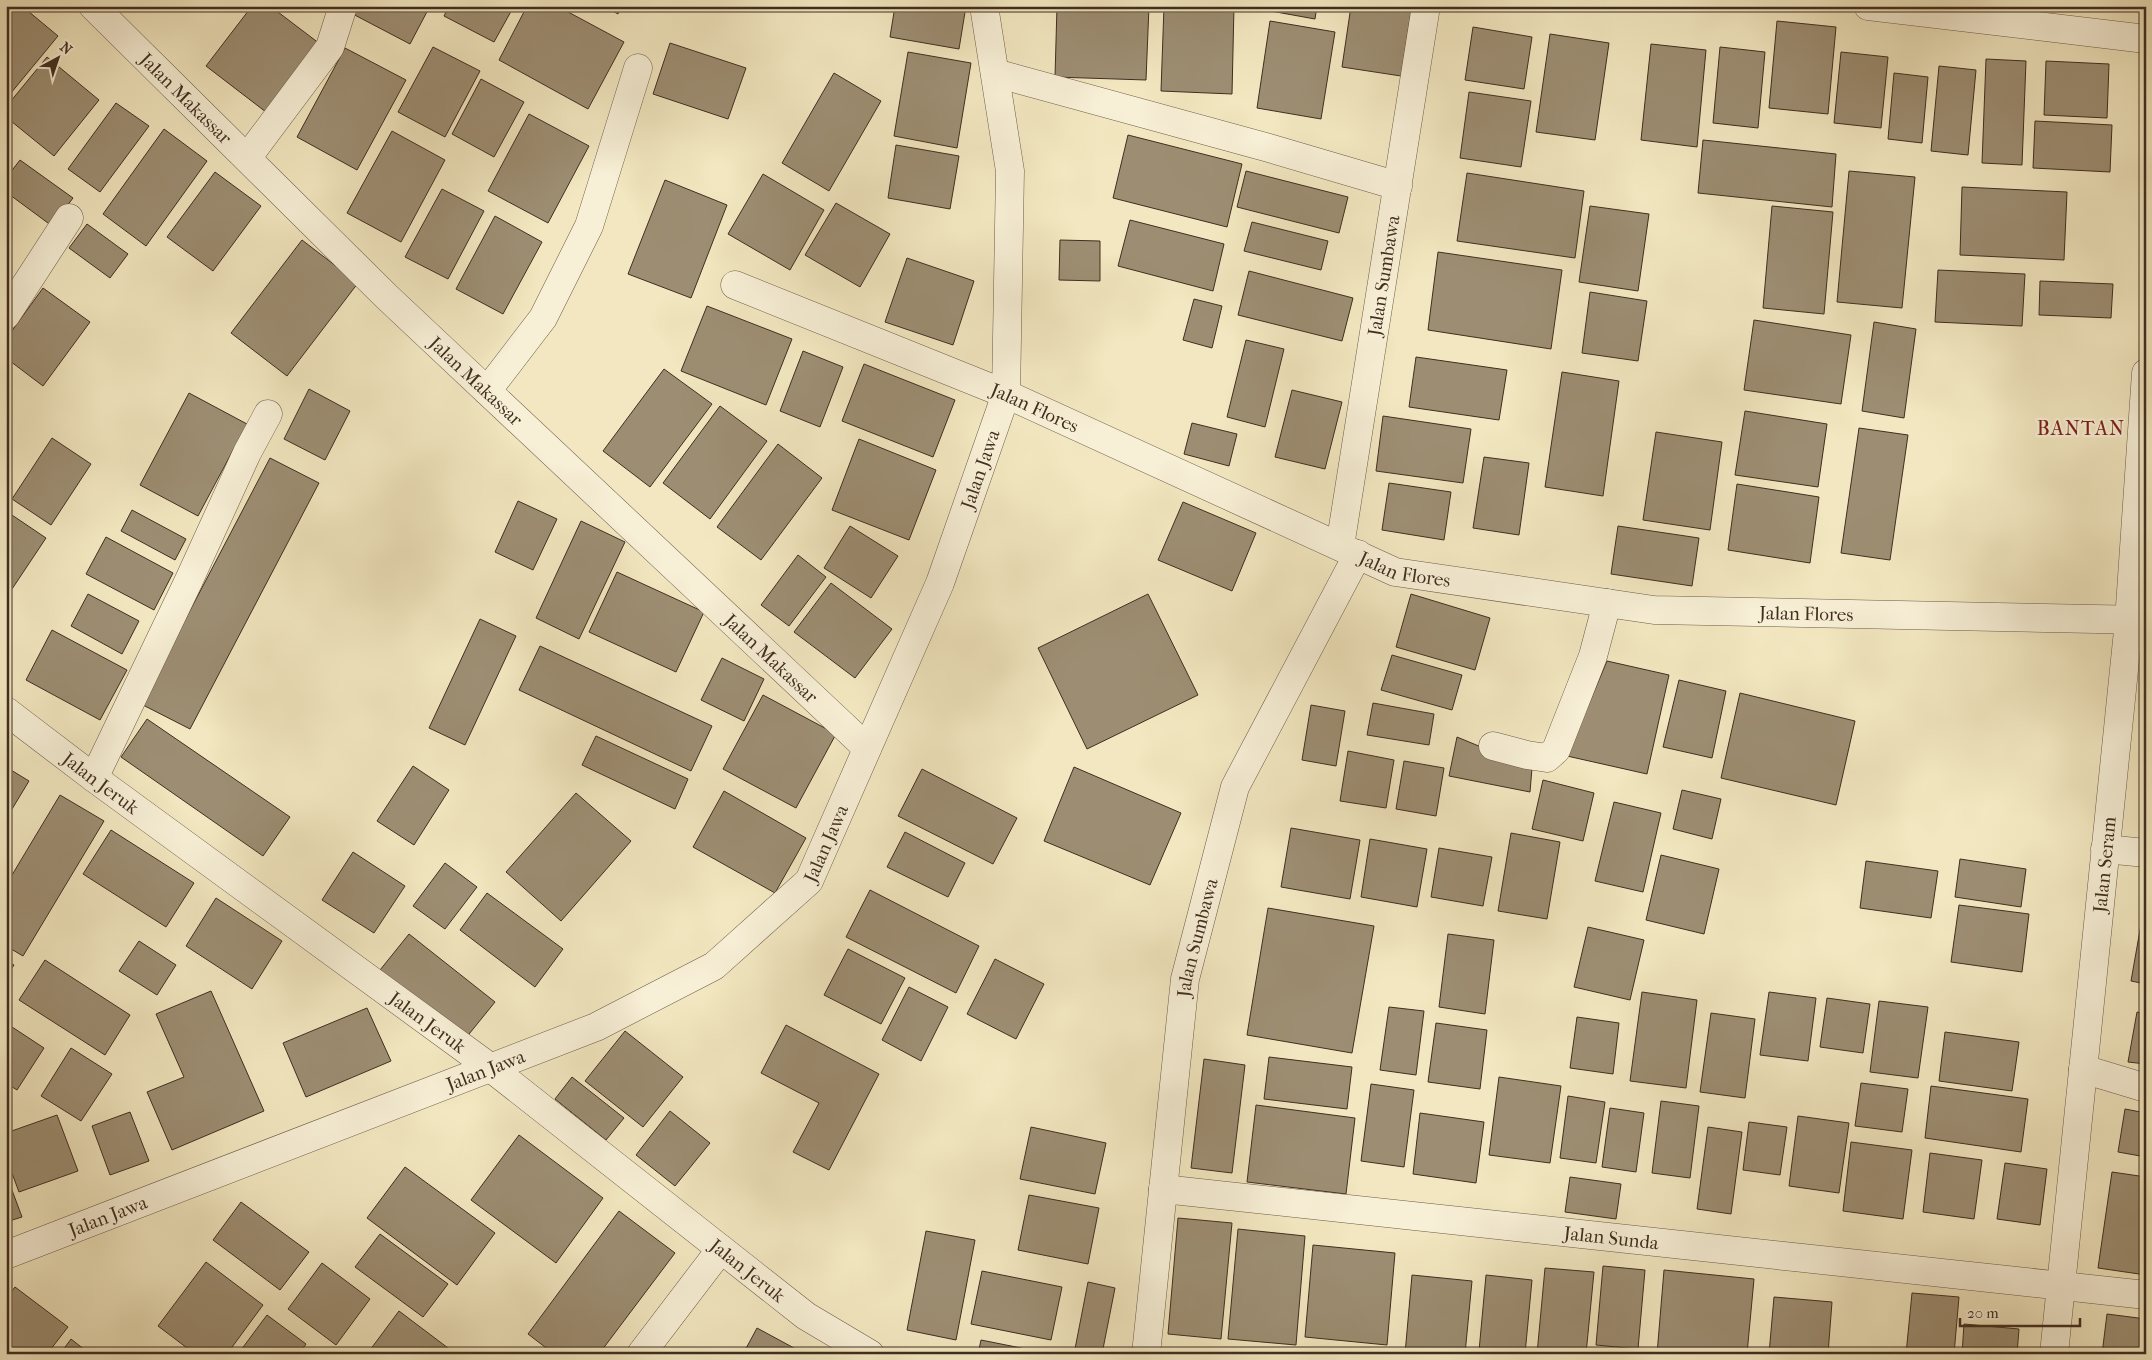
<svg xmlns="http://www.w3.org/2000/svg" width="2152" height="1360" font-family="'IM FELL French Canon',serif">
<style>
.building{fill:#9d8e73;stroke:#402e20}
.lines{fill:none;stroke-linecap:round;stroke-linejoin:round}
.minor-casing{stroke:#6c5c48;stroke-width:29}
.minor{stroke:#f7efd6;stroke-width:28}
.labels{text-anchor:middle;stroke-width:4.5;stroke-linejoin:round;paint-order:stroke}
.street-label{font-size:19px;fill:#402e20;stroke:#f7efd6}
.neighbourhood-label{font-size:20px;letter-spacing:1px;fill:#7a1f14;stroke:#f7efd6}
</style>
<rect width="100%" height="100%" fill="#f2e7c0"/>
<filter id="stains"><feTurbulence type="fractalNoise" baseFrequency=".004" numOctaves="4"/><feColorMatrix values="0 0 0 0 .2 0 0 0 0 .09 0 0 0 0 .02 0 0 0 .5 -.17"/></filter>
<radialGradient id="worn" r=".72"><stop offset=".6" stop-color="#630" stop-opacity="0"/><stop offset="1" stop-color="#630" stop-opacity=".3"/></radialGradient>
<!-- building -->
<path class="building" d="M6,6H22L58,36L6,99Z
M252,6H270L328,50L275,119L206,66Z
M349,6H430L410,44L347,11Z
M449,6H514L494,42L444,16Z
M527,6H557L624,42L588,109L499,60Z
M604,6H621L618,14Z
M895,6H966L959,49L890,37Z
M1057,6H1149L1146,80L1055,77Z
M1164,6H1234L1232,94L1161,91Z
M1243,6H1317L1315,19Z
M1351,6H1412L1401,76L1342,67Z
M1270,21L1335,32L1321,119L1257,108Z
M1777,21L1836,27L1828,114L1769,108Z
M1473,27L1532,37L1524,89L1465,80Z
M1550,34L1609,43L1595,140L1536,132Z
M670,43L746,68L728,119L653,94Z
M1651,44L1706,50L1697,147L1641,140Z
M433,47L480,71L445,137L398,112Z
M1720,47L1765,52L1758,128L1713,123Z
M345,48L406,80L357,170L297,137Z
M908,52L971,63L957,148L894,136Z
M1841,52L1888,57L1881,128L1834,123Z
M47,57L99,100L54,156L6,117V107Z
M1986,59L2026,61L2022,165L1982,163Z
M2046,61L2109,64L2107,118L2044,115Z
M1939,66L1976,70L1968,155L1931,151Z
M834,73L881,101L829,191L782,163Z
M1894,73L1928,77L1922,143L1888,139Z
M481,79L524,102L494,157L452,134Z
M1469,92L1531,101L1521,167L1460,158Z
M116,103L149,126L100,192L68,169Z
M529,114L589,146L548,223L488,191Z
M2035,121L2112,125L2110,172L2033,168Z
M164,129L207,161L146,246L103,214Z
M392,131L445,160L401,242L347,213Z
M1128,135L1242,164L1227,227L1113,198Z
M1703,140L1836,154L1832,207L1698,193Z
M896,145L959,156L950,209L888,198Z
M20,160L73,198L52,226L6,192V178Z
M1246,171L1348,197L1339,233L1237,207Z
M1849,171L1915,177L1902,308L1837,302Z
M215,172L261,206L213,271L167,237Z
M1467,173L1584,191L1575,258L1457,241Z
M763,174L824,210L790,270L728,234Z
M665,180L727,205L691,298L628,274Z
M1962,187L2067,192L2064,260L1960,255Z
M442,189L484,211L448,279L405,257Z
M836,203L890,234L860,287L805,255Z
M1590,206L1649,214L1638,291L1579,282Z
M1772,206L1833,212L1824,314L1763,308Z
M495,216L542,242L503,314L456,289Z
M1130,220L1224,244L1213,291L1118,266Z
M1252,222L1328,241L1321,270L1244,251Z
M87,224L128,254L110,278L69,248Z
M302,240L358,283L287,376L231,333Z
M1060,240L1100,241V281L1059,280Z
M1438,252L1562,270L1551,349L1428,330Z
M907,258L974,281L953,345L885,322Z
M1938,270L2025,274L2022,326L1935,322Z
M1249,271L1353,298L1342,341L1238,315Z
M2040,281L2113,284L2111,318L2039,315Z
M43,288L90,322L43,386L6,358V339Z
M1590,292L1647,301L1638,361L1582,353Z
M1194,299L1222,306L1212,348L1183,340Z
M707,306L792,339L766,405L681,371Z
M1754,320L1851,335L1841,404L1744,390Z
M1874,322L1916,329L1904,418L1862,411Z
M1246,340L1284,349L1265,427L1227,417Z
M803,351L843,367L820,427L780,411Z
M1416,357L1507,370L1499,420L1409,407Z
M864,364L955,400L933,457L842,421Z
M664,369L712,404L650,487L603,451Z
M1562,372L1619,381L1603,496L1545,487Z
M309,389L350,411L325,460L284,439Z
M1292,390L1342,402L1325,469L1275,457Z
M189,393L247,424L198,516L140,485Z
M720,406L767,441L710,519L663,483Z
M1745,411L1827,424L1818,487L1735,475Z
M1383,416L1471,429L1463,483L1376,471Z
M1192,423L1237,434L1229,466L1184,454Z
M1859,428L1908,435L1890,560L1841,553Z
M1656,432L1722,442L1710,530L1643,520Z
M52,438L91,464L51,525L12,499Z
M859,439L936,470L909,540L832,510Z
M778,444L822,478L761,560L717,527Z
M1484,457L1529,463L1519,535L1473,528Z
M270,458L319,483L190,729L141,704Z
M1389,483L1451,492L1444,540L1382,530Z
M1737,484L1819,497L1810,563L1728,550Z
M518,501L557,519L533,570L495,552Z
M1183,502L1256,533L1232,591L1158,560Z
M132,510L186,539L175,560L121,531Z
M6,511L46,538L6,598Z
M581,521L625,542L579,639L536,618Z
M850,526L898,556L871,598L824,568Z
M1618,526L1699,538L1692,586L1611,574Z
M106,537L173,573L154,610L86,574Z
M798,555L826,577L789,626L761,605Z
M617,572L704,612L676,672L589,632Z
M831,583L892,629L855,678L794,632Z
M88,594L139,621L122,654L71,626Z
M1148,594L1198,695L1087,749L1038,648Z
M1411,594L1490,618L1475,670L1396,647Z
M480,619L516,636L465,745L429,728Z
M52,630L127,670L100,720L26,680Z
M540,646L712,726L691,771L519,690Z
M1392,655L1462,675L1452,710L1381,690Z
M722,658L764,679L744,721L701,700Z
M1607,661L1669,675L1647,774L1567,756Z
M1679,680L1726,691L1712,758L1663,747Z
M2146,680V720H2144Z
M1740,693L1855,721L1836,805L1721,778Z
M763,695L836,734L796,808L723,769Z
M1373,703L1434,714L1429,745L1367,735Z
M1311,705L1345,711L1336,766L1302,760Z
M147,719L290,817L263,856L121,757Z
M596,736L688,779L675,809L582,765Z
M1457,737L1532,768L1530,792L1449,776Z
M1348,751L1394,760L1386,808L1340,801Z
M2146,751V803H2143Z
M1404,761L1444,768L1436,816L1396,809Z
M413,766L449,790L414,845L377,821Z
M6,767L29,781L6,819Z
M1074,767L1181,813L1150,885L1044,841Z
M922,769L1017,818L993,864L898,816Z
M1543,780L1594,793L1583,841L1532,829Z
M1682,790L1721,799L1712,839L1673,829Z
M724,791L806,838L775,893L693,847Z
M576,793L631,841L561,921L506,872Z
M60,795L104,821L23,956L6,946V885Z
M1614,802L1661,813L1643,892L1595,881Z
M1291,828L1360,840L1350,899L1281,887Z
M111,830L194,883L166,927L83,874Z
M905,832L965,863L948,897L887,867Z
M1511,833L1560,842L1547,919L1498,911Z
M1370,839L1427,849L1417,907L1361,897Z
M1439,848L1492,857L1483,906L1431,897Z
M353,852L405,886L374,933L322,900Z
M1661,855L1719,869L1704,934L1646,920Z
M1960,859L2026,869L2021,907L1955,897Z
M1866,861L1938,871L1931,918L1860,908Z
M445,863L477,887L445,929L413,906Z
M870,890L979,946L956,993L846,937Z
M487,893L563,949L535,987L460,930Z
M2146,896V984L2131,981Z
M216,898L282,941L252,989L186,946Z
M1959,905L2029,914L2022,972L1951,962Z
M1268,908L1374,926L1352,1053L1247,1035Z
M1588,927L1644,940L1630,1000L1574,987Z
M409,934L495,1002L465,1039L380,970Z
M1448,934L1494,940L1485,1014L1439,1007Z
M139,941L176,965L157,995L119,971Z
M848,949L905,978L881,1024L824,995Z
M995,959L1044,984L1016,1039L967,1014Z
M45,960L130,1015L105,1055L19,1000Z
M6,961L14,965L6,977Z
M909,987L948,1007L921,1061L882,1040Z
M211,991L264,1111L172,1150L147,1092L184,1077L156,1014Z
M1642,992L1697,1000L1686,1088L1630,1081Z
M1769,992L1816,998L1808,1061L1760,1055Z
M1827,998L1870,1004L1863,1053L1820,1047Z
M1879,1001L1928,1007L1918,1078L1870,1072Z
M1389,1007L1424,1011L1416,1075L1380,1070Z
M367,1008L391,1061L306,1097L283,1043Z
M2137,1012L2146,1014V1064L2128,1062Z
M1711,1013L1755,1019L1745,1098L1700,1092Z
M1577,1017L1619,1023L1613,1074L1570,1068Z
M6,1023L44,1048L17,1090L6,1083Z
M1436,1023L1487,1030L1480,1089L1428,1082Z
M786,1025L879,1074L829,1170L793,1152L819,1103L761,1073Z
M625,1031L683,1077L643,1127L585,1081Z
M1945,1032L2019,1042L2012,1091L1939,1081Z
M71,1048L112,1074L81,1121L41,1096Z
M1269,1057L1352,1067L1347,1109L1264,1099Z
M1204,1059L1245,1065L1232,1173L1191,1168Z
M572,1077L624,1118L606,1140L555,1099Z
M1499,1077L1561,1086L1550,1163L1489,1155Z
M1861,1083L1908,1089L1902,1132L1855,1126Z
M1371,1084L1414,1090L1404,1167L1361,1161Z
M1931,1086L2028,1099L2021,1152L1925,1138Z
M1568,1096L1605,1102L1596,1163L1560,1158Z
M1661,1101L1699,1106L1690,1178L1652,1173Z
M1256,1105L1355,1118L1346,1194L1247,1182Z
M1610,1108L1644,1113L1636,1172L1602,1167Z
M2125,1109L2146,1113V1157L2118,1152Z
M670,1111L710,1143L675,1186L636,1155Z
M130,1112L149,1161L110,1175L92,1126Z
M1420,1113L1484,1122L1476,1183L1413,1174Z
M57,1115L78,1171L19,1192L6,1157V1133Z
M1798,1116L1849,1123L1839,1193L1789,1186Z
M1749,1122L1787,1127L1780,1175L1743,1170Z
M1031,1127L1106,1143L1095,1194L1020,1179Z
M1708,1127L1742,1132L1731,1214L1697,1209Z
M519,1135L603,1198L556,1263L471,1200Z
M1851,1142L1912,1150L1903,1219L1843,1211Z
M1930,1153L1982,1160L1974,1219L1923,1212Z
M2005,1163L2047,1169L2040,1225L1997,1219Z
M405,1167L495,1233L457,1285L367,1218Z
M2112,1172L2146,1177V1275L2098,1268Z
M6,1174L22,1217L6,1222Z
M1570,1177L1621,1184L1616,1219L1565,1212Z
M1029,1195L1099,1208L1088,1264L1018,1250Z
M241,1202L309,1252L280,1290L213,1240Z
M619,1211L675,1253L599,1354H554L528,1334Z
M1178,1218L1232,1223L1221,1339L1168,1334Z
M1238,1229L1305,1236L1296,1345L1228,1339Z
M926,1231L975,1240L956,1340L907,1330Z
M380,1234L448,1284L423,1317L355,1267Z
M1313,1245L1395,1253L1387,1345L1305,1337Z
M206,1262L263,1305L227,1354H195L158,1326Z
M322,1263L370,1299L336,1345L288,1309Z
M1603,1266L1645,1270L1638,1349L1596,1345Z
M1545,1268L1594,1272L1586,1354H1537Z
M1664,1270L1754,1279L1747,1354H1657Z
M982,1271L1062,1287L1051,1340L971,1324Z
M1412,1275L1472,1281L1465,1354H1405Z
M1486,1275L1532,1280L1525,1354L1479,1351Z
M1088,1282L1115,1288L1102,1354H1074Z
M15,1287L68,1327L47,1354H6V1299Z
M1912,1293L1959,1297L1954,1354H1906Z
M1774,1297L1832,1302L1828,1354H1769Z
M399,1311L456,1354H367Z
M2107,1314L2146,1319V1354H2102Z
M267,1315L306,1344L299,1354H238Z
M1964,1324L2019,1329L2017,1354H1962Z
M757,1328L805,1354H743Z
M71,1339L90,1354H60Z
M981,1340L1036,1351V1354H978Z"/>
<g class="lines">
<!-- minor casing -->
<g class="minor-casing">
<g id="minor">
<path id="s1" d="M93,6L386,296L867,748"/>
<path d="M1868,6L2146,39"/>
<path d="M995,73L1269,148L1398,186"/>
<path d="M247,158L330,47L343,6"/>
<path id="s2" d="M735,285L1006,394L1395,572L1654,610L2146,620"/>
<path d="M6,315L69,218"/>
<path d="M487,391L543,318L589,226L638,68"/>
<path id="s3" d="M1340,546L1426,6"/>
<path id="s4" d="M6,711L94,778L491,1068L806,1316L870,1354"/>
<path d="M1493,746L1527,755L1547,758L1556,750L1593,656L1607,603"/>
<path d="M94,778L189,580L247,453L268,414"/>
<path d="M2105,849L2146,853"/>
<path d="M2083,1069L2146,1088"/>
<path id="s5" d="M1163,1189L2146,1295"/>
<path id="s6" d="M6,1255L596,1027L714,966L809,881L940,583L1006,394L1010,171L984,6"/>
<path d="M641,1354L721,1249"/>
<path id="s7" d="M1146,1354L1185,979L1235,787L1358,554"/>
<path id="s8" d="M2054,1354L2129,621L2146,373"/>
</g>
</g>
<!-- minor -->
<use href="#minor" class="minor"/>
</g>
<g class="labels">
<!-- street labels -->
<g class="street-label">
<text dy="7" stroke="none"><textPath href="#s1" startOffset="131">Jalan Makassar</textPath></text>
<text dy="7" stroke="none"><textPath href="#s3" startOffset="274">Jalan Sumbawa</textPath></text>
<text dy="7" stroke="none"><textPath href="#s1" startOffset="536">Jalan Makassar</textPath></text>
<text dy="7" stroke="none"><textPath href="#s2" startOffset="324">Jalan Flores</textPath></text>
<text dy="7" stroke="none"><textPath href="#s6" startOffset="1339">Jalan Jawa</textPath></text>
<text dy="7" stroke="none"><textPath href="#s2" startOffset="729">Jalan Flores</textPath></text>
<text dy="7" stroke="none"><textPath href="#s2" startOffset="1134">Jalan Flores</textPath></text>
<text dy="7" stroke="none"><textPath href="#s1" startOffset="941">Jalan Makassar</textPath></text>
<text dy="7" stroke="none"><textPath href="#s4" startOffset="119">Jalan Jeruk</textPath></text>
<text dy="7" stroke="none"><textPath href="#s6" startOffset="934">Jalan Jawa</textPath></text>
<text dy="7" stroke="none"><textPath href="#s8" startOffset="492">Jalan Seram</textPath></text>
<text dy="7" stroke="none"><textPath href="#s7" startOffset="420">Jalan Sumbawa</textPath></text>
<text dy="7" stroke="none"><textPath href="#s4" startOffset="524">Jalan Jeruk</textPath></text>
<text dy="7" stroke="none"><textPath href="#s6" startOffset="514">Jalan Jawa</textPath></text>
<text dy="7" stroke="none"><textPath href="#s6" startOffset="109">Jalan Jawa</textPath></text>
<text dy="7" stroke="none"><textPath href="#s5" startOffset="451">Jalan Sunda</textPath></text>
<text dy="7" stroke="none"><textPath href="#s4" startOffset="929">Jalan Jeruk</textPath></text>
</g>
<!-- neighbourhood labels -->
<g class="neighbourhood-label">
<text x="2081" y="435">BANTAN</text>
</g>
</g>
<!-- margin -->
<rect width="2152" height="1360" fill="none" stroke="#f2e7c0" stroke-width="25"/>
<rect x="8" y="8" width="2137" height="1345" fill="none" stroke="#402e20" stroke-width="2.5"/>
<rect x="12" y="12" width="2127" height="1335" fill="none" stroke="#402e20"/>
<!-- north arrow -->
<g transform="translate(58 58) rotate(40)" stroke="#f7efd6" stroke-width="4" paint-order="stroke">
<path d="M0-4L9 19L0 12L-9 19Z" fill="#402e20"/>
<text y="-8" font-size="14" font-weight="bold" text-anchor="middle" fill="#402e20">N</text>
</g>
<!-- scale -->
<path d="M1960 1318v8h120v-8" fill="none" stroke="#402e20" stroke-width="2.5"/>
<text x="1967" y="1318" font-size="15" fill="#402e20" stroke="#f7efd6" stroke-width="4" paint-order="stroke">20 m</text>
<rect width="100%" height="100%" filter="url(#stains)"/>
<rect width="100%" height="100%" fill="url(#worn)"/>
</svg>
